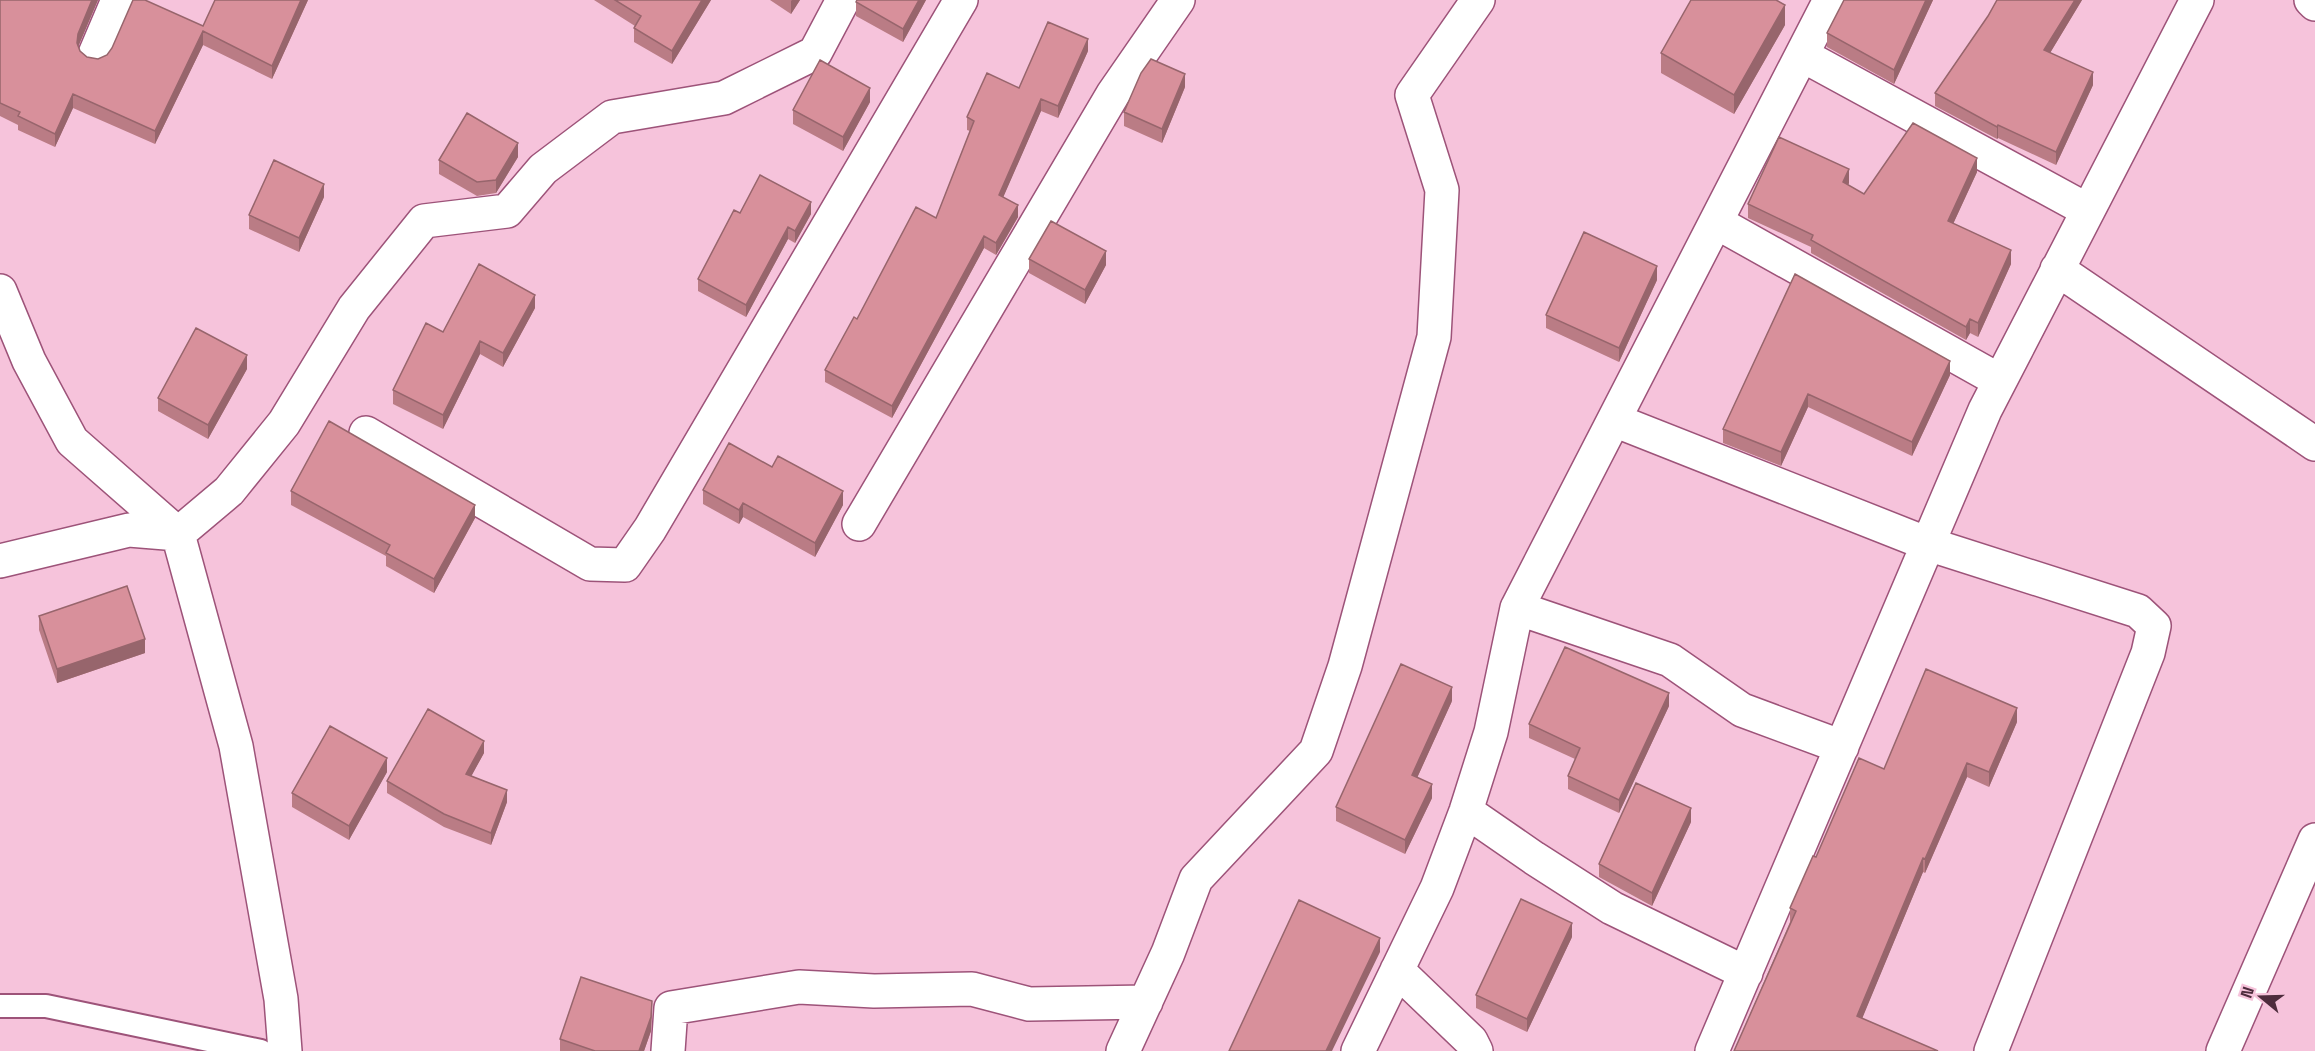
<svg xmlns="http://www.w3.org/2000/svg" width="2315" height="1051" font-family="'Space Grotesk',sans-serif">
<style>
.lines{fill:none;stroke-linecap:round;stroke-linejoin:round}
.lane-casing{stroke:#9d5379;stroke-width:26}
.street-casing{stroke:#9d5379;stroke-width:36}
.primary-casing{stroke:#9d5379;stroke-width:36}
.lane{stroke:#fff;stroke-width:22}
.street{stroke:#fff;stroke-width:33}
.primary{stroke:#fff;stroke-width:33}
.wall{fill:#ba7c85}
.shaded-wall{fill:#97656c}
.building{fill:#d8909b;stroke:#97656c;stroke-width:1.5}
</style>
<rect width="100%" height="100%" fill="#f6c3db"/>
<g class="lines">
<!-- lane casing -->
<g class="lane-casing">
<path id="lane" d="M0,1006H46L261,1051"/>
</g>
<!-- street casing -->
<g class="street-casing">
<path id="street" d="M95,54L118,0
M1802,55L2087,210
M1716,222L2000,381
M2057,269L2315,444
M0,291L29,361L72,441L178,534L229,491L284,423L354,308L424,221L507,211L543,169L612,117L724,98L815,53L843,0
M1614,420L1928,544L2138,611L2154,626L2148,653L1991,1051
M366,433L590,564L625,565L650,529L961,0
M859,524L1113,94L1178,0
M0,561L129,530L178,534L236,746L281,999L285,1051
M1517,608L1670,660L1742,710L1842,747
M1466,811L1534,858L1612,908L1746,973
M1397,970L1471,1041L1476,1051
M668,1051L671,1008L799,987L874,991L972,989L1029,1004L1146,1002
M1123,1051L1168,953L1196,879L1316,751L1345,666L1434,337L1442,190L1412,95L1478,0
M1358,1051L1437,888L1466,811L1491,732L1517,608L1830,0
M1712,1051L1985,410L2197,0
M2223,1051L2315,840"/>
</g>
<!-- primary casing -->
<g class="primary-casing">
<path id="primary" d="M2311,0L2315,4"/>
</g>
<!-- lane -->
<use href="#lane" class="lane"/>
<!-- street -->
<use href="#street" class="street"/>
<!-- primary -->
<use href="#primary" class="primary"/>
</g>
<!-- wall -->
<path class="wall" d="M0,0H98L78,47L80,51L87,57L98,59L203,26L308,0L272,79L203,45L155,144L73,108L55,147L18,130V125L0,116Z
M594,0H711L672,64L634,42V28L635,26Z
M770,0H800L791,14Z
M926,0L903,42L856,16V2Z
M1844,0H1933L1894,84L1827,47V33Z
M1997,0H2082L2050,53L2093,85L2056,165L1998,138L1997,139L1935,106V93L1988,16Z
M1785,25L1734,114L1661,73V53Z
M1088,51L1058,118L1041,111L1003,197L1018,217L996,255L984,248L892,418L825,382V370L857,319L936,218L970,131L967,130V117L1019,88Z
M1185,87L1162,143L1124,126V112Z
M870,102L843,151L793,124V110Z
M518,157L496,193L477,196L439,174V160Z
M1977,172L1953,224L2011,264L1978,337L1970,333L1966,340L1811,253V247L1748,218V204L1849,183L1848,185L1864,194Z
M324,197L299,252L249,229V215Z
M740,213L811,214L795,243L788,239L746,317L698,291V279Z
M1029,259L1106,265L1085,304L1029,273Z
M1795,274L1950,375L1912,456L1808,407L1781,466L1723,443V429Z
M1657,280L1619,362L1546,328V315Z
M535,308L503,367L480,354L443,429L393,404V390L443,332Z
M247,369L208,439L158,411V398Z
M772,467L843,505L815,557L743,517L739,524L703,504V490Z
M291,491L475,518L434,593L386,566V556L291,505Z
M39,616L145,653L57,683L39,630Z
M1452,701L1417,778L1432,798L1405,854L1336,821V807Z
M1669,706L1619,813L1568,789V776L1575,759L1529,738V724Z
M2017,722L1989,787L1967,777L1925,873L1923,872L1862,1018L1734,1051L1790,922V908L1816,857L1884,769Z
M484,753L471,776L507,802L491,845L444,827L387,793V781Z
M387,772L349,840L292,807V793Z
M1691,822L1652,906L1599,877V864Z
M1572,937L1527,1032L1476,1008V995Z
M652,1015L651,1031L644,1051H560V1039Z"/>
<!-- shaded-wall -->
<path class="shaded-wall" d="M92,0H98L78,47L77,43L78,34Z
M301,0H308L272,79V66Z
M702,0H711L672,64V51Z
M792,0H800L791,14V1Z
M919,0H926L903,42V29Z
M1926,0H1933L1894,84V70Z
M2075,0H2082L2044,63V50Z
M1785,5V25L1734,114V95Z
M203,31V45L155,144V131Z
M1088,39V51L1058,118V106Z
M2093,72V85L2056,165V152Z
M1185,74V87L1162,143V129Z
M870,88V102L843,151V137Z
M73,94V108L55,147V134Z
M1041,99V111L999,207V195Z
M1998,125V138L1997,139V127Z
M518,143V157L496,193V180Z
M1977,158V172L1948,235V221Z
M1849,169V183L1843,196V182Z
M324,184V197L299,252V238Z
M811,202V214L795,243V231Z
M1018,205V217L996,255V243Z
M788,227V239L746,317V305Z
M984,236V248L892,418V406Z
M2011,250V264L1978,337V323Z
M1106,251V265L1085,304V290Z
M1657,266V280L1619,362V348Z
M535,295V308L503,367V353Z
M1970,319V333L1966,340V327Z
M480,341V354L443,429V415Z
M247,355V369L208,439V425Z
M1950,361V375L1912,456V442Z
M1808,394V407L1781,466V452Z
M843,491V505L815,557V543Z
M743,503V517L739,524V510Z
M475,505V518L434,593V579Z
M145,639V653L57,683V669Z
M1452,687V701L1412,789V775Z
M1669,693V706L1619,813V800Z
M2017,708V722L1989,787V772Z
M484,741V753L466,786V774Z
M387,758V772L349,840V826Z
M1967,763V777L1925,873V859Z
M1432,784V798L1405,854V840Z
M507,790V802L491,845V833Z
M1691,808V822L1652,906V893Z
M1923,858V872L1857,1031V1016Z
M1572,923V937L1527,1032V1019Z
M1380,938V952L1332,1051H1326Z
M652,1001L651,1031L644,1051H639Z"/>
<!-- building -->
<path class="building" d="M0,0H92L78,34L77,43L80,51L87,57L98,59L107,55L112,48L133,0H145L203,26L215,0H301L272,66L203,31L155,131L73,94L55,134L18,116L20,112L0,103Z
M615,0H702L672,51L634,28L641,16Z
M857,0H919L903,29L856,2Z
M1691,0H1776L1785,5L1734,95L1661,53Z
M1844,0H1926L1894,70L1827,33Z
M1997,0H2075L2044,50L2093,72L2056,152L1998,125L1997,127L1935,93L1988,16Z
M1048,22L1088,39L1058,106L1041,99L999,195L1018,205L996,243L984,236L892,406L825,370L854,317L857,319L916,207L936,218L974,121L967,117L987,73L1019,88Z
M1151,59L1185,74L1162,129L1124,112L1141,73Z
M820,60L870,88L843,137L793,110Z
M467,113L518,143L496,180L477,182L439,160Z
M1913,123L1977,158L1948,221L2011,250L1978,323L1970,319L1966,327L1811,240L1813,235L1748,204L1779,137L1849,169L1843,182L1864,194Z
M274,160L324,184L299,238L249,215Z
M760,175L811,202L795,231L788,227L746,305L698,279L734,210L740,213Z
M1051,221L1106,251L1085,290L1029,259Z
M1584,232L1657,266L1619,348L1546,315Z
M479,264L535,295L503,353L480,341L443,415L393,390L426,323L443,332Z
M1795,274L1950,361L1912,442L1808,394L1781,452L1723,429Z
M196,328L247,355L208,425L158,398Z
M329,421L475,505L434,579L386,553L390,545L291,491Z
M729,443L772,467L778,456L843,491L815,543L743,503L739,510L703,490Z
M127,586L145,639L57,669L39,616Z
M1565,647L1669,693L1619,800L1568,776L1580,748L1529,724Z
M1401,664L1452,687L1412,775L1432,784L1405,840L1336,807Z
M1926,669L2017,708L1989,772L1967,763L1925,859L1923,858L1857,1016L1938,1051H1734L1796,911L1790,908L1813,856L1816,857L1859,758L1884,769Z
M428,709L484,741L466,774L507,790L491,833L444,814L387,781Z
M330,726L387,758L349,826L292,793Z
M1636,783L1691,808L1652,893L1599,864Z
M1521,899L1572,923L1527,1019L1476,995Z
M1299,900L1380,938L1326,1051H1229Z
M581,977L652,1001L651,1017L639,1051H595L560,1039Z"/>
<!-- north arrow -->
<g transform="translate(2261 997) rotate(289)" stroke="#f6c3db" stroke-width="4.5" paint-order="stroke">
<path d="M0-4.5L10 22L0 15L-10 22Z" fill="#4e2c3d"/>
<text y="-9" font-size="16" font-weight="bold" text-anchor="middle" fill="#4e2c3d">N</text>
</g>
</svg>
